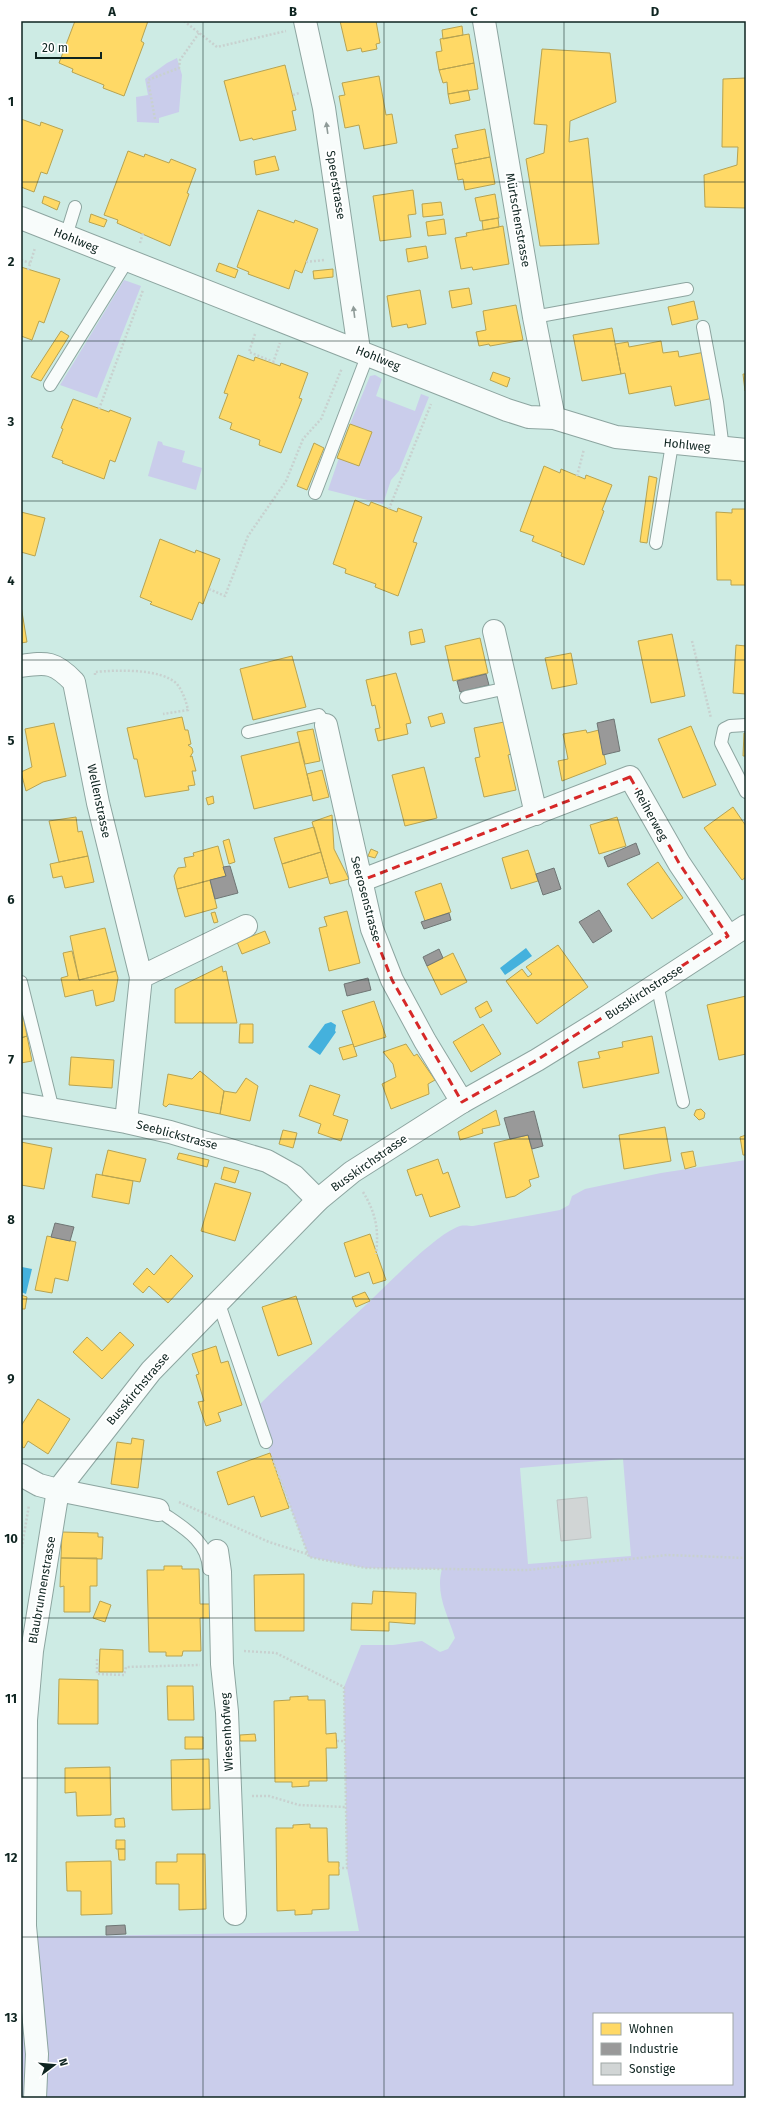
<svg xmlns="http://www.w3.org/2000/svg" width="767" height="2119" font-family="'Fira Sans',sans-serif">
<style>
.green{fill:#cacdeb;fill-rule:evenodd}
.water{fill:#44b1dd}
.homes{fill:#ffd966;stroke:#b7a351}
.industry{fill:#999;stroke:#6f7675}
.building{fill:#d1d5d5;stroke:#bfc4c4}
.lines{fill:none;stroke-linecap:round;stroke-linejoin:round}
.service-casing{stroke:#8da5a0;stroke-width:14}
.minor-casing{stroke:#8da5a0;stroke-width:24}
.tertiary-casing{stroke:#8da5a0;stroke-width:24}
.path{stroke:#c8d1cf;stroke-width:2.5;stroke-dasharray:2 2;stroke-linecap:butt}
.service{stroke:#f8fcfb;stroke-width:12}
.minor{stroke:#f8fcfb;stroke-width:22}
.tertiary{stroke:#f8fcfb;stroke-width:22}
.oneway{fill:#8f9b98}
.marked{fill:none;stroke:#d62828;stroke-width:3;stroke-dasharray:8 5;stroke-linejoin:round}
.grid{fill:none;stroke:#0e2420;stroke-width:1;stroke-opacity:0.55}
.labels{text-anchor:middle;stroke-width:4;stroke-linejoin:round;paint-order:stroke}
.street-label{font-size:12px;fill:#0e2420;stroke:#fff}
.neatline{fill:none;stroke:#0e2420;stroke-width:1.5}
.grid-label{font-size:13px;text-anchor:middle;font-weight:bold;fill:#0e2420}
</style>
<rect width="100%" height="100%" fill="#cdebe4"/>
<!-- green -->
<path class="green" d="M177,58L182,75L179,112L159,118V123L137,122L136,97L148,95L145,79L167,63Z
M124,280L141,286L97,398L60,385Z
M375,375L382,379L376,396L415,411L421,394L429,397L399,471L391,480L383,504L328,490L339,458L371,432L350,424L370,376Z
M158,441L162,442L163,445L185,451L182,462L202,468L196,490L148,476Z
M746,1160V2098H21V1935L32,1937L359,1931L347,1868L344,1687L361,1645H393L422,1641L440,1652L448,1649L455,1638C448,1615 435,1594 442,1569L366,1568L309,1557L266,1442L257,1407C293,1371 332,1337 369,1302C388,1284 437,1233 460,1226C464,1225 469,1226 473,1226L560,1210L569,1205L572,1196L585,1189L661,1173ZM623,1459L631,1556L528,1564L520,1468ZM594,2014H732V2084H594Z"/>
<!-- water -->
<path class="water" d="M526,948L532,956L505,975L500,968Z
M331,1022L336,1025L335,1031L336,1032L320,1055L308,1047L325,1024Z
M22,1267L32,1269L26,1294L21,1292Z"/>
<!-- homes -->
<path class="homes" d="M75,21H148L141,41L144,43L124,96L103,88L104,85L72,72L73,69L59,63Z
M340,21H376L380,43L376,44L377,49L362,52L361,48L347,51Z
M462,26L463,35L443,39L442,30Z
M469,34L474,63L439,70L436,52L442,51L440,39Z
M542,49L610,53L616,102L570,121L569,142L588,138L599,244L540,246L526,159L544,153L547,125L534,124Z
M474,63L478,89L448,94L447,82L443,83L439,70Z
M285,65L296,110L292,111L296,130L253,140L252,138L240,141L224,81Z
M379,76L386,115L392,114L397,143L364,149L359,125L345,128L339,96L345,95L342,83Z
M746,78V208L705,207L704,175L737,165L738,147H722L723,79Z
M468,90L470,100L450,104L448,94Z
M21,119L40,126L41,122L63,130L47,174L41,172L34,192L21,187Z
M485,129L490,157L455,164L452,149L458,148L455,135Z
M128,151L144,157L145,154L169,163L171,159L196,169L187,193L189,194L170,246L117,223L118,220L104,215Z
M275,156L279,170L256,175L254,161Z
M490,157L495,184L465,190L463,179L458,180L455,164Z
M413,190L416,214L408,215L411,237L380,241L373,196Z
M495,194L499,218L480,221L475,198Z
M44,196L60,202L57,210L42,203Z
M441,202L443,215L423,217L422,204Z
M258,210L294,223L295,220L318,229L302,273L295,270L289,289L248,274L249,272L237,267Z
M91,214L107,220L104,227L89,222Z
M498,218L499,227L483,230L482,221Z
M444,219L446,234L428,236L426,222Z
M503,226L509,264L473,270L472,267L461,269L455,238L467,236L466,233Z
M426,246L428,258L408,262L406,249Z
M219,263L238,270L235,278L216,271Z
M21,267L60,279L44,323L39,321L32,340L21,336Z
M333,269V277L314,279L313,271Z
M469,288L472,304L452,308L449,291Z
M420,290L426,324L408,328L407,324L392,327L387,296Z
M694,301L698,319L672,325L668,307Z
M516,305L523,340L490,346L489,344L479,346L476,332L486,330L483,311Z
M612,328L621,374L582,381L573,335Z
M61,331L69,336L41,381L31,377Z
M661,341L663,353L678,351L679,357L705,352L714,398L675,406L671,386L629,394L625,373L621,374L615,344L628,342L629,347Z
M238,355L254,361L255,357L280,366L281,363L308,373L299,398L302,399L281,453L259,445L260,440L230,429L232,423L219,418L228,394L224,393Z
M493,372L510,378L507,387L490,380Z
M743,374H746V391H745Z
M73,399L109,412L110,410L131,418L115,462L110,460L104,479L62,463L63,461L52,457L63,429L61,428Z
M350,424L372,432L359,466L337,458Z
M314,443L324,448L307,490L297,486Z
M544,466L560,473L561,469L585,479L586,475L612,485L602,510L604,511L584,565L561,556L562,553L532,541L534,536L520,531Z
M649,476L657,478L647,543L640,542Z
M355,500L369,506L371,502L397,512L398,508L422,517L413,542L417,543L398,596L375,587L376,584L345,573L346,569L333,564Z
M732,509H746V585H731V580H717L716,512L732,513Z
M21,512L45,518L35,556L21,552Z
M160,539L195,553L196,550L220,559L203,604L199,602L192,620L150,604L152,602L140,597Z
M21,606L27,642L21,643Z
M422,629L425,642L411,645L409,632Z
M672,634L685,696L651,703L638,641Z
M480,638L488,673L453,681L445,646Z
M736,645L746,646V694L733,693Z
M571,653L577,684L552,689L545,658Z
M292,656L306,707L253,720L240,669Z
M396,673L411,723L406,724L408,734L378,741L375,729L380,728L375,705L372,706L366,680Z
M442,713L445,723L431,727L428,717Z
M182,717L185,730H188L191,744L188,745L192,748L193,752L190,757L192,756L196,771H192L195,785L188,786L189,790L145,797L137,759H134L127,728Z
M504,722L511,754L508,755L516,790L484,797L475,758L480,757L474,728Z
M54,723L66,776L43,782L26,791L21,772L32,767L25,729Z
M691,726L716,785L683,798L658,739Z
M313,729L320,761L305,764L297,732Z
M586,730L587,733L599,730L606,764L562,781L558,761L568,759L563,734Z
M744,733H746V756H743Z
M299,742L312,795L254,809L241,756Z
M424,767L437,818L405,826L392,775Z
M322,770L329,797L313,801L307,774Z
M213,796L214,803L208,805L206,798Z
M733,807L746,826V877L742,880L704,828Z
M332,815L334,849L349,879L330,884L312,822Z
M76,817L78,832L82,831L88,856L59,862L49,821Z
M617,817L626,846L599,854L590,825Z
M314,827L321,852L282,864L274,838Z
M229,839L235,862L229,864L223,841Z
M218,846L226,876L177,889L174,876L178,868L186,867L184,858L194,856L193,853Z
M371,849L378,852L375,858L368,856Z
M528,850L538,881L511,889L502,858Z
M321,852L328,877L289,888L282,864Z
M88,856L94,882L65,888L62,876L53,878L50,864Z
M658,862L683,898L652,919L627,884Z
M210,880L217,908L185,917L177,889Z
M441,883L451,912L425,921L415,892Z
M347,911L360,963L329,971L319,928L327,926L324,917Z
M215,912L218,922L214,923L211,913Z
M105,928L116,971L79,980L70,936Z
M265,931L270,943L242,954L237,942Z
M558,945L588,987L537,1024L506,981L522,969L528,977L532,974L526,967Z
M72,951L79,980L116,971L118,978L114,1001L96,1006L93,990L65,997L61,978L68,976L63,953Z
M453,953L467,982L441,995L427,966Z
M222,966L223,972L226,971L237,1023H175V989Z
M746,996V1054L719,1060L707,1005Z
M374,1001L386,1037L354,1047L342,1011Z
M487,1001L492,1011L480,1018L475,1008Z
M22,1009L27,1036L21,1038V1010Z
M240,1024H253V1043H239Z
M483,1024L501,1054L471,1072L453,1042Z
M27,1036L32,1061L21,1063V1038Z
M652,1036L659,1073L583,1088L578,1062L600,1058L598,1052L623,1047L622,1042Z
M353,1044L357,1056L343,1060L339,1048Z
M406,1044L414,1056L417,1054L435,1080L428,1084L429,1094L391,1109L382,1084L396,1077L393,1064L383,1052Z
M71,1057L114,1060L112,1088L69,1085Z
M200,1071L224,1091L220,1114L169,1104L166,1107L163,1105L168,1074L192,1079Z
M246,1078L258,1086L250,1121L220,1114L224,1091L236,1093Z
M310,1085L340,1095L333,1115L348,1120L341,1141L318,1133L321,1124L299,1116Z
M701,1109L705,1113L704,1118L699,1120L694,1115L696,1110Z
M496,1110L500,1125L482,1129L483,1133L460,1140L458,1132Z
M665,1127L671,1161L624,1169L619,1135Z
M283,1130L297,1133L293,1148L279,1144Z
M528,1135L539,1177L529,1180L531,1186L515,1196L506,1198L494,1143Z
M746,1135V1155H743L740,1137Z
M21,1142L52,1148L44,1189L21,1185Z
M108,1150L146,1159L140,1182L102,1175Z
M693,1151L696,1166L685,1169L681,1153Z
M179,1153L209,1160L207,1167L177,1159Z
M438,1159L443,1174L448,1172L460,1207L430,1217L422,1194L416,1196L407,1170Z
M224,1167L239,1171L235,1183L221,1179Z
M96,1174L133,1181L129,1204L92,1197Z
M215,1183L251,1193L235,1241L201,1231Z
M370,1234L386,1280L373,1284L369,1272L355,1277L344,1243Z
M47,1236L76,1242L68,1281L55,1278L52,1293L35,1290Z
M171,1255L193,1276L168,1303L149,1286L143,1293L133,1284L147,1268L154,1275Z
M365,1292L370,1301L356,1307L352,1297Z
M21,1295L27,1297L25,1309H21Z
M296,1296L312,1344L278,1356L262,1307Z
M120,1332L134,1345L102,1379L73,1352L87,1337L102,1351Z
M216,1346L221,1363L228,1361L242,1405L218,1413L221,1421L206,1426L198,1402L204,1401L196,1375L199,1374L192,1354Z
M38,1399L70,1419L48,1454L28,1441L24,1448L21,1446V1426Z
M132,1438L144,1440L138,1488L111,1484L117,1442L131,1444Z
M270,1453L289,1508L261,1517L254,1496L228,1505L217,1472Z
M62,1532L98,1533V1537H103L102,1559L61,1558Z
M61,1558H97V1586H90V1612H64V1586L60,1587Z
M164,1566H182V1569H199L200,1604H210L211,1618H200L201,1651H183L182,1656H166V1652H149L147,1570H164Z
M304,1574V1631H255L254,1575Z
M373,1591L416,1593L415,1624L389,1622V1631L351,1630L352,1603L372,1604Z
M100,1601L111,1605L105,1622L93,1618Z
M100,1649L123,1650V1672H99Z
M59,1679L98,1680V1724H58Z
M167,1686H193L194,1720H168Z
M308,1696V1700H325L326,1734L336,1733L337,1748H326L327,1781H309V1786L292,1787V1782H275L274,1701L290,1700V1697Z
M255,1734L256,1741H240V1735Z
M185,1737H203V1749H185Z
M209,1759L210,1809L172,1810L171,1760Z
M110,1767L111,1815L77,1816L76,1792L65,1793V1768Z
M124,1818L125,1827H115V1819Z
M310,1824V1828H327L328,1862H339V1875H329V1909L312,1910V1914L295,1915V1910L277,1911L276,1828H293V1825Z
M116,1840H125V1849H116Z
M118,1849H125V1860H119Z
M177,1854H205L206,1909L179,1910V1884H156V1862H177Z
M111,1861L112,1914L81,1915V1891H67L66,1862Z"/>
<!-- industry -->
<path class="industry" d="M486,674L489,685L460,692L457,681Z
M614,719L620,751L603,755L597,723Z
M636,843L640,854L608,867L604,857Z
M230,866L238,893L215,899L210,880L226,876L223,867Z
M554,868L561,889L543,895L536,874Z
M599,910L612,931L593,943L579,922Z
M449,913L451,920L424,929L421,922Z
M439,949L443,958L427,966L423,957Z
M368,978L371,990L347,996L344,984Z
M534,1111L543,1146L532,1149L528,1135L510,1139L504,1118Z
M55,1223L74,1227L70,1241L51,1237Z
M125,1925L126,1934L106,1935V1926Z"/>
<!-- building -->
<path class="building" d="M587,1497L591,1538L561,1541L557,1500Z"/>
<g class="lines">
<!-- service casing -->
<g class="service-casing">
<path id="service" d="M66,236L75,207
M534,317L687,289
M703,327L717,402L723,449
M50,385L127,261
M315,493L368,354
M656,543L672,444
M466,697L507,688
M746,725L730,726L724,729L721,743L746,792
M248,732L319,715L326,725
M21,982L53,1110
M657,984L683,1102
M218,1301L266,1442
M158,1510C180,1526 208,1539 209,1569"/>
</g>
<!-- minor casing -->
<g class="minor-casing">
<path id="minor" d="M305,21L324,108L359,350
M484,21L534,317L554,418
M21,218C183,283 345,345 507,410L529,417L554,418L616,437L746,450
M494,631L536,814
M21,666C47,662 55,662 74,682L98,803L141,977L126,1122
M326,725L372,929L392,980L425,1041L462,1102
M360,881L630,777L679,863L728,936
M141,977L246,926
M21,1104L126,1122L170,1132L267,1161L294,1176L318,1200
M217,1551L220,1572L222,1664L227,1712L235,1914
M35,2098L37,2054L25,1926L26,1720L32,1651L58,1490L158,1510"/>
</g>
<!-- tertiary casing -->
<g class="tertiary-casing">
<path id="tertiary" d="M21,1475L39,1485L58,1490L151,1371L318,1200L352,1172L462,1102L537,1060L605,1018L746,926"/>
</g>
<!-- path -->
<path class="path" d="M184,21L217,47L286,31
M293,95L299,93
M155,119L148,80L179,68L180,60L199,33
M140,243L143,233
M21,260L30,263
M306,262L324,260
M28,270L35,248
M255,334L249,352L274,362
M273,363L280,343
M99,409L143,290
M577,476L584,449
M389,509L431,404
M209,589L225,596L248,536L286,481L303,439L321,419L342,368
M692,641L711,718
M95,675V672C116,670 161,668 177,684C183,692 186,701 188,710L163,714
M363,1192C376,1213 379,1230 376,1254
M272,1457L309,1557L366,1568L528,1570L667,1555L746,1558
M179,1502L269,1542L307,1554
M21,1552L29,1505
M244,1651L276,1653L344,1687L347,1868H339
M97,1659V1674L124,1675L126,1667L200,1665
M337,1741H344
M252,1796H269L299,1805L345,1807"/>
<!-- service -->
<use href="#service" class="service"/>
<!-- minor -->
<use href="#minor" class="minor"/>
<!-- tertiary -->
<use href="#tertiary" class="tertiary"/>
</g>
<!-- one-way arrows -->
<defs><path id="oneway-solid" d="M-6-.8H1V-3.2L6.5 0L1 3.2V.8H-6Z"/></defs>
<g class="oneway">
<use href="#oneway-solid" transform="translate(327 128) rotate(-98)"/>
<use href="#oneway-solid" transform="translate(354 312) rotate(-97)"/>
</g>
<!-- marked area -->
<path class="marked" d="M630,777L679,863L728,936L537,1060L462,1102L392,980L372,929L360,881Z"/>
<!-- grid -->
<path class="grid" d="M203,21V2098M384,21V2098M564,21V2098M21,182H746M21,341H746M21,501H746M21,660H746M21,820H746M21,980H746M21,1139H746M21,1299H746M21,1459H746M21,1618H746M21,1778H746M21,1937H746"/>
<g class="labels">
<!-- street labels -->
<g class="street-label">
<text transform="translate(336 185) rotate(81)" y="4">Speerstrasse</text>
<text transform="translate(518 220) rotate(80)" y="4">Mürtschenstrasse</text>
<text transform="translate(76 240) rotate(22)" y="4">Hohlweg</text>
<text transform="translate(378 358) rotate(22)" y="4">Hohlweg</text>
<text transform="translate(687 445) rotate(6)" y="4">Hohlweg</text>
<text transform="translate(99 801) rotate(78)" y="4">Wellenstrasse</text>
<text transform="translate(651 815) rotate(61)" y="4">Reiherweg</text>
<text transform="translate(366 899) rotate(75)" y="4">Seerosenstrasse</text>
<text transform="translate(644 992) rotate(-33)" y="4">Busskirchstrasse</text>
<text transform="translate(177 1135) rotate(15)" y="4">Seeblickstrasse</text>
<text transform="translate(369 1163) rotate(-35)" y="4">Busskirchstrasse</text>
<text transform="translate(138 1389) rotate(-50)" y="4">Busskirchstrasse</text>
<text transform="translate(42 1590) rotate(-80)" y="4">Blaubrunnenstrasse</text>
<text transform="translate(227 1732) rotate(-93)" y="4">Wiesenhofweg</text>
</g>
</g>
<!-- border -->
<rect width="767" height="2119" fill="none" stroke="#ffffff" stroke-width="44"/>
<!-- legend -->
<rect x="593" y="2013" width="140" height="72" fill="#ffffff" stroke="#9fa7a6"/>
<rect x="601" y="2023" width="20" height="12" fill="#ffd966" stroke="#9fa7a6"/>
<text x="629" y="2033" font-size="12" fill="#0e2420">Wohnen</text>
<rect x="601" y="2043" width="20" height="12" fill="#999999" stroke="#9fa7a6"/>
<text x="629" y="2053" font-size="12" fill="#0e2420">Industrie</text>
<rect x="601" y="2063" width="20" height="12" fill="#d1d5d5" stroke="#9fa7a6"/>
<text x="629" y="2073" font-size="12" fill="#0e2420">Sonstige</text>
<!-- north arrow -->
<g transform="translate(54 2065) rotate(74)" stroke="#ffffff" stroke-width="3" paint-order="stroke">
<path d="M0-3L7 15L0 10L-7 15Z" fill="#0e2420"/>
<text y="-6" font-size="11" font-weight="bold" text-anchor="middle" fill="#0e2420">N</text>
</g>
<!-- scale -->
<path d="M36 52v6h65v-6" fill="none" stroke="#0e2420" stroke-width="2"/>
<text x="42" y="52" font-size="12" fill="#0e2420" stroke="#ffffff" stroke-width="3" paint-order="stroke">20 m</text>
<rect x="22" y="22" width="723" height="2075" class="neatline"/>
<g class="grid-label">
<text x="112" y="16">A</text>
<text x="293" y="16">B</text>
<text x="474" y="16">C</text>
<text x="655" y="16">D</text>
<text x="11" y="106">1</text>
<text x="11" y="266">2</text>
<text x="11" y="426">3</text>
<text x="11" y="585">4</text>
<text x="11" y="745">5</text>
<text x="11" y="904">6</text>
<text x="11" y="1064">7</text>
<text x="11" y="1224">8</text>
<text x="11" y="1383">9</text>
<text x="11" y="1543">10</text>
<text x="11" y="1703">11</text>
<text x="11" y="1862">12</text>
<text x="11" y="2022">13</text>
</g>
</svg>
